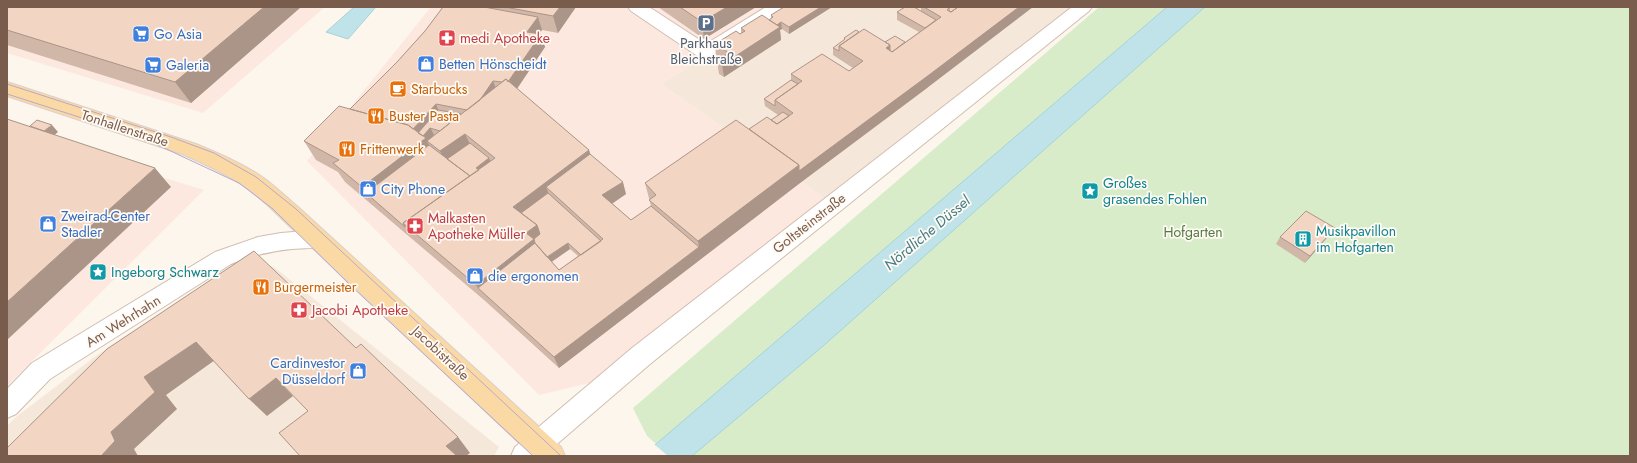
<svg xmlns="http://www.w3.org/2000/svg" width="1637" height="463" font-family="Jost,sans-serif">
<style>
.residential{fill:#f5e8da}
.commercial{fill:#fde8e0}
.green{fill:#d8ecc9}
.water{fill:#bfe3e8;stroke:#a5d3da}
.pier{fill:#fdf6ec}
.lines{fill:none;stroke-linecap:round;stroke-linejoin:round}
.minor-casing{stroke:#d1beb0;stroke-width:2}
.major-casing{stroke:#dad1cd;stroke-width:2}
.minor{fill:#fff;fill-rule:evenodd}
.major{fill:#fbd9a5;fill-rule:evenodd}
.tram{stroke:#b9a8c9;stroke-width:1}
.wall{fill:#d1b7a8;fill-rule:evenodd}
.shaded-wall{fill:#aa9588}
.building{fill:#f3d5c3;stroke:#aa9588}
.labels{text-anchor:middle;stroke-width:3.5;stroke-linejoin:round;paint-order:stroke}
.shop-label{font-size:14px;fill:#366cbe;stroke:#fffaf3;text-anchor:start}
.health-label{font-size:14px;fill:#be3a42;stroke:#fffaf3;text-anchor:start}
.service-label{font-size:14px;fill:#4e5e75;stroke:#fffaf3}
.food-label{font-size:14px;fill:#c56008;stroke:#fffaf3;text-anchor:start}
.street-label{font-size:14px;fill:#7a5c4d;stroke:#fffaf3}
.culture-label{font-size:14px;fill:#0d838f;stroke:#fffaf3;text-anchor:start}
.park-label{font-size:14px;fill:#537a41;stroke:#fffaf3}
.water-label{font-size:15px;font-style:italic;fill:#437c86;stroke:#fffaf3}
</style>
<rect width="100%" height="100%" fill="#fdf6ec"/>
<!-- residential -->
<path class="residential" d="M783,7H1071L824,198L661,84Z
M245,258L274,267L499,447L494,456H7V426L16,417L97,355Z"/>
<!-- commercial -->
<path class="commercial" d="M7,7H325L203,113L7,53Z
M431,7H783L661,84L824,198L590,383L539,395L307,161Z
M7,129L204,190L7,386Z"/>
<!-- green -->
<path class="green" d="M1099,7H1630V456H670L647,436L633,408Z"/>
<!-- water -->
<path class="water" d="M354,7H376L348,39L326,32Z
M1167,7H1205L822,347L692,456H642Z"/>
<!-- pier -->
<path class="pier" d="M654,443L655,445L668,456H640Z"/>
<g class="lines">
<!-- minor casing -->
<g class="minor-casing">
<path id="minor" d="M628,7H649L706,44L766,7H788L785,11L713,57L706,59L699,57L631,11Z
M1072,7H1092L1089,11L650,364L543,456H511L515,447L632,348Z
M318,230L326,233L329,239L326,245C315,249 303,248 292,249C270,251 251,256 231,264L50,379L16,414L7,418V389L32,363L215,252L258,237L281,233Z"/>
</g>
<!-- major casing -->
<g class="major-casing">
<path id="major" d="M7,82L196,144C220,154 244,164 265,179C276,187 287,198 298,207L561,447L565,456H533L282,219C272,209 261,199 250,190C229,175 205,164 182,154L7,96Z"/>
</g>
<!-- minor -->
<use href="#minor" class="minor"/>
<!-- major -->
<use href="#major" class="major"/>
<!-- tram -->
<path class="tram" d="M7,84L171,137L214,153L256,177L296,209L561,456
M7,94L107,126L162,147L239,183L273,209L348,283L533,456"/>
</g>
<!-- wall -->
<path class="wall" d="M7,7H301L191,103L7,45Z
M443,7H576L558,33L542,30L539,34L545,47L517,89L589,150L590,154L626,194L612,203L631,220L651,206L645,183L749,130L771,120L778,115L765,106L764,99L791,80V74L849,71L853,68L833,55V48L844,40V38L859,32L885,42H905L919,32L897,20V12L921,11V7H948L927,88L800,183L559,368L484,300L345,182L338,172L316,160L304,141L350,109L397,62L425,31ZM570,249L578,256L559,270L552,262Z
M658,7H756L704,39Z
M832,7L789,34L782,29L780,30L781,40L724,77L719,74L717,61L720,59L716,57L715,44L740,34L741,33V28L769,20L771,19V15Z
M1330,234L1305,263L1276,244L1280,237Z"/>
<!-- shaded-wall -->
<path class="shaded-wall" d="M264,7H301L191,103L175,82Z
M560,7H576L558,33L553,16Z
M727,7H756L704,39L702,22Z
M821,7H832L789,34V27Z
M1019,7H1033L927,88L800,183L559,368L554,357L699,247L698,241L799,165Z
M538,17L542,30L531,45L527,32Z
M781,22L782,29L780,30L781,40L724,77L722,65L772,28Z
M541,34L545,47L512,96L507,83Z
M890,45L889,56L886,48Z
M493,81L498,94L472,111Z
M436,104L441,117L431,129L434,135L427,141L435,157L366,193L373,206L362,187Z
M52,125L58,132L51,138L44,131Z
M465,134L473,150L445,161L440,151Z
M589,150L594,166L546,187L551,199L523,220L513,207Z
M489,158L492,165L479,174L476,168Z
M155,168L171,187L7,340V302Z
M623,182L626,194L606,208L602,195Z
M537,225L543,241L478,288L476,285L526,233Z
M1335,228L1330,234L1305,263L1310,256Z
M568,243L570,249L548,264L546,258Z
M196,342L215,360L166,395L177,409L134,449L138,456H101L111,432L144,377Z
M276,378L293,396L267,416L249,399Z
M458,437L470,453L466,456H454L446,446Z"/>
<!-- building -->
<path class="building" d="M7,7H264L175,82L7,30Z
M443,7H484L538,17L527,32L541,34L508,82L506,79L502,82L493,81L480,100L467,110L436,104L413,129L408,125L350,109L397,62L425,31Z
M505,7H560L553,16Z
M680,7H727L702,22Z
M784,7H821L789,27L781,22L777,25L769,20L773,17L771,15Z
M905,7H914L936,20L925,28L897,12Z
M924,7H948L949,8L947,10L951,12L958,7H1019L929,75L799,171V165L749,129L767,117L777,124L793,113L775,100L802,81L791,74L822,54L849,71L863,61L839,46L864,29L890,45L886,48L892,52L941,17Z
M951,7H958L951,12L949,11V8Z
M762,15L780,27L722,65L717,61L729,53L715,44L736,31L740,34L745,31L741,28Z
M856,30L859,32L839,46V51L833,48L845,39L844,38Z
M895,36L905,42L892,52L890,50V45L885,42Z
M506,79L589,150L513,207L537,225L526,233L534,239L476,285L403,223L495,158L465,134L440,151L427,141Z
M791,80L798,84L775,100V106L764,99Z
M339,106L408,125L426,138L362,187L333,163L339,160L304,141Z
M438,110L461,114L440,131L430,128L423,136L418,133Z
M783,112L789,116L777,124L771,120Z
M7,119L155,168L7,302Z
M37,120L52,125L44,131L30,126Z
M736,120L799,165L698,241L649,200L656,195L645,183Z
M470,143L489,158L476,168L479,170L470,176L447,159Z
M429,145L470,176L403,223L405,227L366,193Z
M590,154L623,182L602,195L631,220L651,206L699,247L554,357L478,288L535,243L559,270L603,239L546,187Z
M548,193L601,241L581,255L568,243L547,257L535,243L534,239L540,234L537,225L521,213Z
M1306,211L1335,228L1310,256L1280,237Z
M254,251L356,348L361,344L458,437L446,446L457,456H300L279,433L308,411L276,378L249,399L196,342L144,377L155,392L111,432L115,441L101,456H7V448L107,349Z"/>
<!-- icons -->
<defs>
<g id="parking-square" transform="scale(0.9)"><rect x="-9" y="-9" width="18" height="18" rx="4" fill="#5c6f8a" stroke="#fffaf3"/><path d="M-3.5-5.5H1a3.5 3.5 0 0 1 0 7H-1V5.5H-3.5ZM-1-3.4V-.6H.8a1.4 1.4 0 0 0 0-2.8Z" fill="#fff"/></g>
<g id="supermarket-square" transform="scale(0.9)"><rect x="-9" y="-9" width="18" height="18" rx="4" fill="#3f7fe0" stroke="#fffaf3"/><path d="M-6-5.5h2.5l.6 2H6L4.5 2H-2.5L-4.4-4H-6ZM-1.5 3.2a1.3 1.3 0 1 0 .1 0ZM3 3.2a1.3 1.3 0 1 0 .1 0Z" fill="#fff"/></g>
<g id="pharmacy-square" transform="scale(0.9)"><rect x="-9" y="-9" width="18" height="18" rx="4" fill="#e0444e" stroke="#fffaf3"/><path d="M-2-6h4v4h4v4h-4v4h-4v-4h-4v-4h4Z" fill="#fff"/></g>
<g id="shop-square" transform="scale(0.9)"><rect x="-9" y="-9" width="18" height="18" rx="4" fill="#3f7fe0" stroke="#fffaf3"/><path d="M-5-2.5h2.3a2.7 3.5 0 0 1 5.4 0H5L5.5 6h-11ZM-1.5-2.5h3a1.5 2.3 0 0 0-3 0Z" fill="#fff"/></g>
<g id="cafe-square" transform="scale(0.9)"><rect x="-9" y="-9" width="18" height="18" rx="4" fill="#e8710a" stroke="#fffaf3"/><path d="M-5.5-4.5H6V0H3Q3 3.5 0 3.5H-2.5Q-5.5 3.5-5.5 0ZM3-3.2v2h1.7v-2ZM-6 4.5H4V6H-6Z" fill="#fff"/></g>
<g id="restaurant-square" transform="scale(0.9)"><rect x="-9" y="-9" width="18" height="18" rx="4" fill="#e8710a" stroke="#fffaf3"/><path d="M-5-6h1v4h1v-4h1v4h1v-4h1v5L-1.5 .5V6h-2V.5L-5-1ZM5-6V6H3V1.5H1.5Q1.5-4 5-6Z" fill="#fff"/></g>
<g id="sight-square" transform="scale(0.9)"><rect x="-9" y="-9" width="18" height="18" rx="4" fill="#0f9aa8" stroke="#fffaf3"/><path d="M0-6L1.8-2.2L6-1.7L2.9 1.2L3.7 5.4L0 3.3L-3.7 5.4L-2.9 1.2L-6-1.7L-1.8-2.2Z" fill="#fff"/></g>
<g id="building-square" transform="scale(0.9)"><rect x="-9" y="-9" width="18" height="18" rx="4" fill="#0f9aa8" stroke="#fffaf3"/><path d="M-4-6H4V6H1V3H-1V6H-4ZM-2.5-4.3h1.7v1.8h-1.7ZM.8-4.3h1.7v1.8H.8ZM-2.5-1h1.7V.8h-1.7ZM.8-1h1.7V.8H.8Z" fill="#fff"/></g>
</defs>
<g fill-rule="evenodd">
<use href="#parking-square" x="706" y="23"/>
<use href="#supermarket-square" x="141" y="34"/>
<use href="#pharmacy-square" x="447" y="38"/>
<use href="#shop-square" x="426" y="64"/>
<use href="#supermarket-square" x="153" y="65"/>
<use href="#cafe-square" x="398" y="89"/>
<use href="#restaurant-square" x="376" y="116"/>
<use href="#restaurant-square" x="347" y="149"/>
<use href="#shop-square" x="368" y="189"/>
<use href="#sight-square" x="1090" y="191"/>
<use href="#shop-square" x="48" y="224"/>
<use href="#pharmacy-square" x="415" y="226"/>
<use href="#building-square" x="1303" y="239"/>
<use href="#sight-square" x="98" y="272"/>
<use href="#shop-square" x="475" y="276"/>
<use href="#restaurant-square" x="261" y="287"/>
<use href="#pharmacy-square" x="299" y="310"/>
<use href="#shop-square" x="358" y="371"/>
</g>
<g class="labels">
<!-- shop labels -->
<g class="shop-label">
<text x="154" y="39">Go Asia</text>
<text x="439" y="69">Betten Hönscheidt</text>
<text x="166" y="70">Galeria</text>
<text x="381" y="194">City Phone</text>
<text x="61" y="221">Zweirad-Center<tspan x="61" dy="16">Stadler</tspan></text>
<text x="488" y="281">die ergonomen</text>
<text x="345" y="368" text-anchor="end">Cardinvestor<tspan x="345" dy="16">Düsseldorf</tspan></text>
</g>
<!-- health labels -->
<g class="health-label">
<text x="460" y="43">medi Apotheke</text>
<text x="428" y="223">Malkasten<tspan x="428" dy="16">Apotheke Müller</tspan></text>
<text x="312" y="315">Jacobi Apotheke</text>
</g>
<!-- service labels -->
<g class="service-label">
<text x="706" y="48">Parkhaus<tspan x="706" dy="16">Bleichstraße</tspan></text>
</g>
<!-- food labels -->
<g class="food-label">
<text x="411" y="94">Starbucks</text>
<text x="389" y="121">Buster Pasta</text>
<text x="360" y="154">Frittenwerk</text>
<text x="274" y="292">Burgermeister</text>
</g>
<!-- street labels -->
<g class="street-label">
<text transform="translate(125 128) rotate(18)" y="5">Tonhallenstraße</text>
<text transform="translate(809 223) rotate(-38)" y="5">Goltsteinstraße</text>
<text transform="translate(123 321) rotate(-32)" y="5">Am Wehrhahn</text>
<text transform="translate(441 353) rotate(43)" y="5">Jacobistraße</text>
</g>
<!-- culture labels -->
<g class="culture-label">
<text x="1103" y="188">Großes<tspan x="1103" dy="16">grasendes Fohlen</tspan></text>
<text x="1316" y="236">Musikpavillon<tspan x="1316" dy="16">im Hofgarten</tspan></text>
<text x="111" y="277">Ingeborg Schwarz</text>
</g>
<!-- park labels -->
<g class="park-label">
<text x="1193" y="237">Hofgarten</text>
</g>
<!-- water labels -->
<g class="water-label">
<text transform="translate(927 233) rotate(-40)" y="5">Nördliche Düssel</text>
</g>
</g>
<!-- border -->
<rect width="1637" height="463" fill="none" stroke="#7a5c4d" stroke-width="16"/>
</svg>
